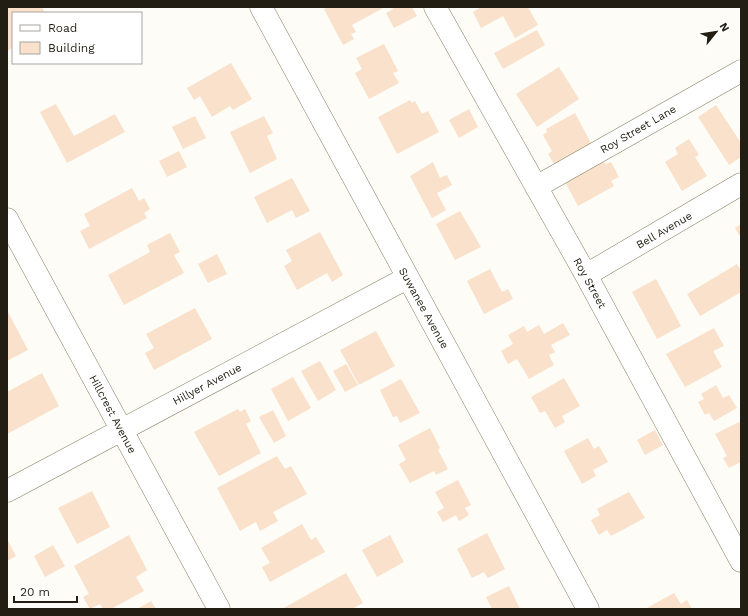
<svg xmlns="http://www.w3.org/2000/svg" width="748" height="616" font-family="'Work Sans',sans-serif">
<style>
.building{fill:#f9e1cb}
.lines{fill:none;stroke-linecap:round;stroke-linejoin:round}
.street-casing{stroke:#887f65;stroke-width:23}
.secondary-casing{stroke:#887f65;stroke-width:23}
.street{stroke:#fff;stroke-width:22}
.secondary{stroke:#fff;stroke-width:22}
.labels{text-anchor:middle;stroke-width:4;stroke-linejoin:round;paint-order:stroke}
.street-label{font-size:11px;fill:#221e13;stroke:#fff}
</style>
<rect width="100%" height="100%" fill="#fefcf6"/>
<!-- building -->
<path class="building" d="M7,7H42L45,13H13V48L7,51Z
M328,7H385L352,25L356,32L351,34L354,39L343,45L324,9Z
M392,7H412L417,16L394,28L386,13L393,9Z
M481,7H528L538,25L515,38L503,16L481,28L473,12Z
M537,30L545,45L503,69L494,53Z
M384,44L398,71L393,73L399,83L369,99L355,73L362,69L356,58Z
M231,63L252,99L233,110L230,106L212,117L200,96L194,100L187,88Z
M559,67L579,99L537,127L516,94Z
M410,100L412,103L415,101L422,114L428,111L439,132L397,154L378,117Z
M56,104L74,136L115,114L125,132L67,163L40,112Z
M716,105L741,143V157L729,165L698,117Z
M469,109L478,127L459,138L449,120Z
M575,113L593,147L556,167L548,154L552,151L543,135L547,132L546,129Z
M195,116L206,138L183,149L172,127Z
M264,116L273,133L267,136L277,159L250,173L230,132Z
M689,139L699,155L695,157L707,176L682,191L665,162L678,154L675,148Z
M179,151L187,167L167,177L159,161Z
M604,161L605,164L611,162L619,177L611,181L614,186L578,206L565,182Z
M433,162L440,178L447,175L452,185L437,193L446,210L432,218L410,176Z
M292,178L310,211L296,218L292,210L267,223L254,197Z
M132,188L139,201L144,198L150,209L144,213L147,218L89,249L80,231L90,226L84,214Z
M460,211L481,247L455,260L436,224Z
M741,224V238L735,228Z
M320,232L343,275L332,282L327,273L297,290L284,266L292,261L286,250Z
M170,233L180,252L174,255L184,273L124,305L108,275L150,252L147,245Z
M217,254L227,274L208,283L198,264Z
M737,264L741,271V292L700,316L687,294Z
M490,269L502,292L508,289L513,299L484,314L467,281Z
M656,279L681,326L657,339L632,292Z
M195,308L212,339L154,370L145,353L154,348L146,334Z
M7,310L28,350L7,361Z
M563,323L570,335L551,345L555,352L549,355L554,365L529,379L517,359L508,364L501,351L513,344L508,335L524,326L527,332L539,325L544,334Z
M714,328L724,346L713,351L722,367L685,387L666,354Z
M376,331L395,366L359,385L340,350Z
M320,361L336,390L318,401L301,371Z
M346,364L358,385L345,392L333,371Z
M42,373L59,406L7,434V392Z
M293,377L311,408L288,421L271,389Z
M564,378L580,406L562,416L565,422L555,428L545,411L540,413L531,397Z
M401,379L420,413L400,423L397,416L393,417L380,390Z
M716,385L723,398L729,395L737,408L714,421L709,413L705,415L698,402L704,399L701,394Z
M238,409L240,412L245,409L251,421L246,424L261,453L219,476L194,432Z
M273,410L286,436L274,443L259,417Z
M739,422L741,425V462L729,468L723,458L727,456L715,434Z
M430,428L440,448L438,450L448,469L436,475L434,471L410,483L399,464L406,460L398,445Z
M655,430L663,445L645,455L637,440Z
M588,438L594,449L599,446L608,462L593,470L596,476L582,484L564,451Z
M277,456L285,469L291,466L307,494L273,512L278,521L260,531L256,522L240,531L217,488Z
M458,480L471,505L465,508L469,515L459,521L456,515L443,522L437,512L444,508L435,492Z
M92,491L110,527L77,544L58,508Z
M629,492L645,518L611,536L607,530L599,535L591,520L600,515L597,509Z
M302,524L311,540L316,537L325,552L270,582L262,567L270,563L261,548Z
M487,533L505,569L488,578L484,572L472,578L457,549Z
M129,535L147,570L136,577L144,591L111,609H103L100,604L90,609L83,597L89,594L74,566Z
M390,535L404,562L377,577L362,550Z
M7,539L16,556L7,561Z
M53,545L65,566L45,577L34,556Z
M346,573L363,603L352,609H282Z
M509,586L520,609H492L486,597Z
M674,593L681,604L687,600L692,609H645Z
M151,601L156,609H137Z"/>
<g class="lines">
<!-- street casing -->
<g class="street-casing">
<path id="street" d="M261,7L588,609
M435,7L586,275L741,561
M536,187L741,71
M586,275L741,184
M7,491L407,278"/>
</g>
<!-- secondary casing -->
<g class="secondary-casing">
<path id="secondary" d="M7,219L219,609"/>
</g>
<!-- street -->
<use href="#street" class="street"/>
<!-- secondary -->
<use href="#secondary" class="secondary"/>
</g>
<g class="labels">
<!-- street labels -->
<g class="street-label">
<text transform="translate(638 129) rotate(-30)" y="4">Roy Street Lane</text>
<text transform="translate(664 230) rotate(-30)" y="4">Bell Avenue</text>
<text transform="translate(590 283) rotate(61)" y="4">Roy Street</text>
<text transform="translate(424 308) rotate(61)" y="4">Suwanee Avenue</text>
<text transform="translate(207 384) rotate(-28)" y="4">Hillyer Avenue</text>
<text transform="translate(113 414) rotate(62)" y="4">Hillcrest Avenue</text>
</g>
</g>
<!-- border -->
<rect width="748" height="616" fill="none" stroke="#221e13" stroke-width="16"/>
<!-- legend -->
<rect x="12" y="12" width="130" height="52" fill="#ffffff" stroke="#a7a5a1"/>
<rect x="20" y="25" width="20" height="6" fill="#ffffff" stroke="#a7a5a1"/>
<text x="48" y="32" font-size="12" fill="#221e13">Road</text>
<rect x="20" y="42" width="20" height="12" fill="#f9e1cb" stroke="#a7a5a1"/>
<text x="48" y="52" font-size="12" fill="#221e13">Building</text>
<!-- north arrow -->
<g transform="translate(716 32) rotate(60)" stroke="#ffffff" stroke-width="3" paint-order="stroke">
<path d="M0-3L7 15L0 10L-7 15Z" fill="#221e13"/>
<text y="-6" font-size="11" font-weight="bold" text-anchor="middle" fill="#221e13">N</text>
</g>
<!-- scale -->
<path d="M14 596v6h63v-6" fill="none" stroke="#221e13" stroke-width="2"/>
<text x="20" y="596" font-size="12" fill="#221e13" stroke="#ffffff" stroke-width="3" paint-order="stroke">20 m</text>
</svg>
